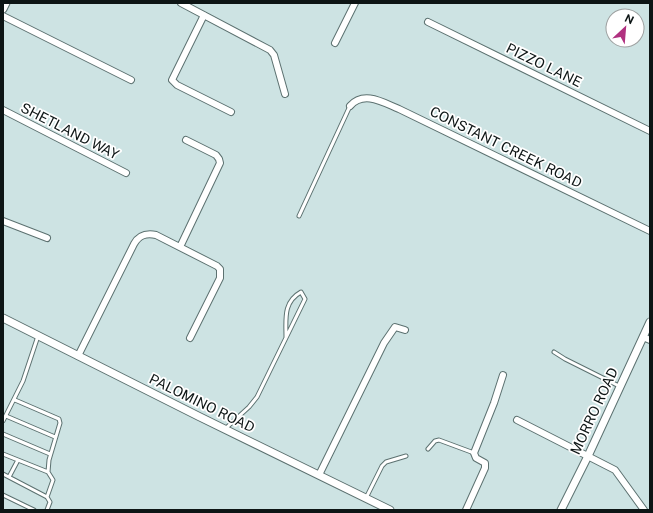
<svg xmlns="http://www.w3.org/2000/svg" width="653" height="513" font-family="'Public Sans',sans-serif">
<style>
.lines{fill:none;stroke-linecap:round;stroke-linejoin:round}
.service-casing{stroke:#5c7170;stroke-width:5}
.minor-casing{stroke:#5c7170;stroke-width:8}
.tertiary-casing{stroke:#5c7170;stroke-width:9}
.service{stroke:#fff;stroke-width:3}
.minor{stroke:#fff;stroke-width:6}
.tertiary{stroke:#fff;stroke-width:7}
.labels{text-anchor:middle;stroke-width:3.5;stroke-linejoin:round;paint-order:stroke}
.street-label{font-size:14px;fill:#0d1515;stroke:#fff}
</style>
<rect width="100%" height="100%" fill="#cde3e3"/>
<g class="lines">
<!-- service casing -->
<g class="service-casing">
<path id="service" d="M299,216L350,106
M554,352L565,359L619,386
M15,400L59,419L60,423L49,460L48,472L53,480L47,497
M6,416L55,437
M3,421L23,381L38,336
M226,428L249,407L257,397L305,299L301,292C283,302 286,319 286,337
M3,434L50,454
M428,449L435,441L439,440L474,453
M3,454L48,472
M3,474L47,497L50,502L47,510
M9,477L18,460
M3,495L34,510
M366,498L382,466L386,462L406,456"/>
</g>
<!-- minor casing -->
<g class="minor-casing">
<path id="minor" d="M181,3L270,50L274,55L285,94
M204,15L172,80L177,85L231,112
M3,16L131,80
M428,22L650,131
M335,43L355,3
M350,106C364,90 384,103 399,109L650,231
M3,110L126,173
M3,221L47,238
M180,247L220,163L219,159L216,155L186,140
M643,337L650,340
M78,356L134,244C139,235 146,233 156,235L217,266L220,269V278L190,338
M517,420L615,470L644,510
M319,475L384,343L395,327L405,330
M466,510L485,468V463L476,458L474,453L494,403L503,375"/>
</g>
<!-- tertiary casing -->
<g class="tertiary-casing">
<path id="tertiary" d="M3,9L6,3
M3,318L198,416L390,510
M561,510L588,456L650,322"/>
</g>
<!-- service -->
<use href="#service" class="service"/>
<!-- minor -->
<use href="#minor" class="minor"/>
<!-- tertiary -->
<use href="#tertiary" class="tertiary"/>
</g>
<g class="labels">
<!-- street labels -->
<g class="street-label">
<text transform="translate(544 65) rotate(26)" y="5">PIZZO LANE</text>
<text transform="translate(70 131) rotate(27)" y="5">SHETLAND WAY</text>
<text transform="translate(506 147) rotate(26)" y="5">CONSTANT CREEK ROAD</text>
<text transform="translate(202 403) rotate(26)" y="5">PALOMINO ROAD</text>
<text transform="translate(594 411) rotate(-65)" y="5">MORRO ROAD</text>
</g>
</g>
<!-- border -->
<rect width="653" height="513" fill="none" stroke="#0d1515" stroke-width="8"/>
<!-- north arrow -->
<g transform="translate(625 28) rotate(26)"><circle r="19" fill="#ffffff" stroke="#9ea1a1"/>
<path d="M0-3L7 15L0 10L-7 15Z" fill="#b03180"/>
<text y="-6" font-size="11" font-weight="bold" text-anchor="middle" fill="#0d1515">N</text>
</g>
</svg>
